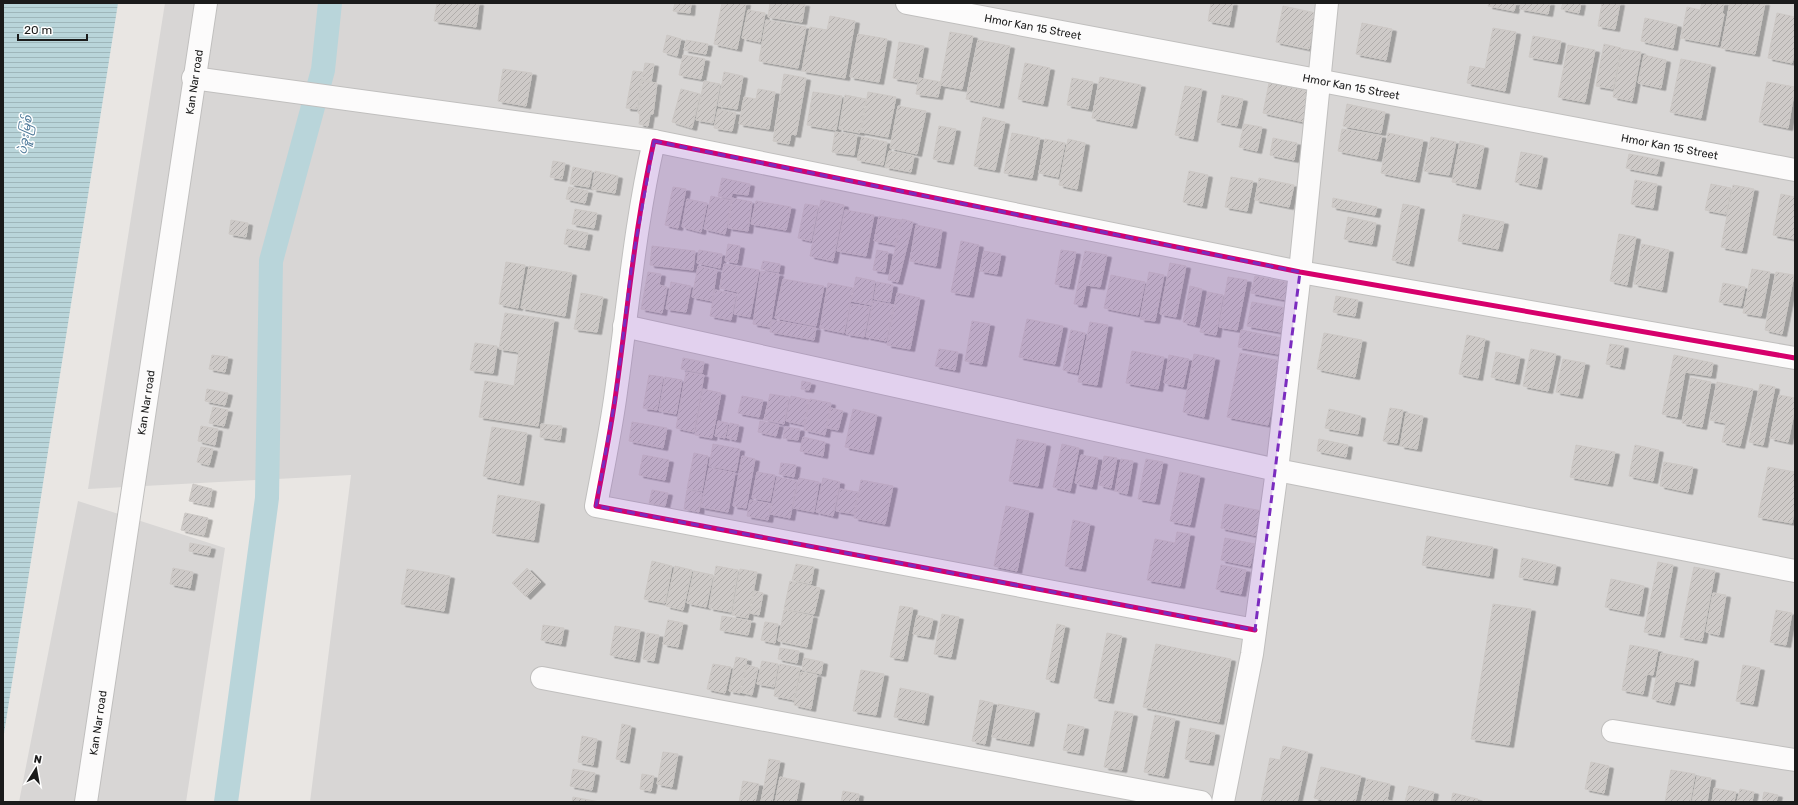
<svg xmlns="http://www.w3.org/2000/svg" width="1798" height="805" font-family="Rubik,'Noto Sans Myanmar',sans-serif">
<style>
.residential{fill:#d8d6d5}
.water{fill:url(#water-rules)}
.lines{fill:none;stroke-linecap:round;stroke-linejoin:round}
.canal{stroke:#b9d5da;stroke-width:24}
.building{fill:url(#building-hatch);stroke:#ccc8c5;filter:url(#shadow)}
.minor-casing{stroke:#c0bfbe;stroke-width:24}
.tertiary-casing{stroke:#c0bfbe;stroke-width:24}
.minor{stroke:#fcfbfb;stroke-width:22}
.tertiary{stroke:#fcfbfb;stroke-width:22}
.cycleway-casing{stroke:#fff;stroke-width:8}
.cycleway{stroke:#d6006c;stroke-width:5}
.marked{fill:#7b2cbf;fill-opacity:0.2;stroke:#7b2cbf;stroke-width:3;stroke-dasharray:8 5;stroke-linejoin:round}
.labels{text-anchor:middle;stroke-width:3;stroke-linejoin:round;paint-order:stroke}
.street-label{font-size:11px;fill:#1b1b1b;stroke:#fff}
.water-label{font-size:12px;font-style:italic;fill:#4e7999;stroke:#fff}
</style>
<defs>
<pattern id="water-rules" width="6" height="5" patternUnits="userSpaceOnUse"><rect width="6" height="5" fill="#b9d5da"/><path d="M0 2.5h6" fill="none" stroke="#9eb6ba"/></pattern>
<pattern id="building-hatch" width="6" height="6" patternUnits="userSpaceOnUse"><rect width="6" height="6" fill="#cecac8"/><path d="M-1 1l2-2M0 6l6-6M5 7l2-2" fill="none" stroke="#b0adab"/></pattern>
<filter id="shadow"><feDropShadow dx="4.5" dy="2.5" stdDeviation="0" flood-color="#0004"/></filter>
</defs>
<rect width="100%" height="100%" fill="#e9e6e3"/>
<!-- residential -->
<path class="residential" d="M165,3H1795V802H310L351,475L88,489Z
M78,501L225,548L186,802H19Z"/>
<!-- water -->
<path class="water" d="M3,3H118L3,740Z"/>
<g class="lines">
<!-- canal -->
<path class="canal" d="M226,802L267,498L271,261L323,70L330,3"/>
</g>
<!-- building -->
<path class="building" d="M437,3H479L476,27L434,21Z
M675,3H691L690,13L673,11Z
M722,3H746L737,49L714,44Z
M770,3L805,4L802,22L768,17Z
M1211,3H1233L1229,25L1208,21Z
M1489,3H1516L1514,11L1488,6Z
M1521,3H1550L1548,14L1520,9Z
M1563,3H1581L1579,13L1561,9Z
M1602,3H1620L1615,29L1598,26Z
M1702,3H1724L1722,14H1724L1718,45L1681,38L1687,7L1700,10Z
M1730,3H1765L1755,54L1721,48Z
M1283,6L1316,13L1309,49L1276,42Z
M748,10L765,13L760,42L742,38Z
M1777,13L1795,17V50L1792,63L1768,58Z
M830,16L855,21L845,78L802,71L810,27L827,30Z
M1645,18L1677,25L1673,48L1641,41Z
M766,20L806,27L798,68L759,61Z
M1362,23L1392,29L1386,60L1356,54Z
M1493,28L1516,32L1505,91L1467,83L1470,66L1485,69Z
M950,32L973,36L962,89L940,85Z
M858,34L887,39L879,82L850,77Z
M667,35L681,39L677,56L663,52Z
M1533,36L1561,41L1557,62L1529,57Z
M686,40L708,44L706,54L684,50Z
M978,40L1010,46L999,106L966,99Z
M899,42L924,46L917,82L893,78Z
M1604,44L1621,48L1613,89L1596,86Z
M1568,45L1595,50L1585,102L1558,97Z
M1622,49L1641,52L1632,101L1613,97Z
M683,55L705,59L701,79L679,75Z
M1644,55L1666,60L1661,88L1638,83Z
M1681,59L1711,65L1701,118L1670,112Z
M645,63L654,64L651,82L642,80Z
M1025,63L1050,68L1043,104L1018,99Z
M503,69L532,73L526,106L498,101Z
M633,71L643,72L637,109L626,108Z
M724,72L743,76L737,109L718,106Z
M784,74L806,78L796,135L791,134L789,144L773,141Z
M1100,77L1141,85L1132,126L1092,118Z
M919,78L941,82L938,97L916,94Z
M1072,78L1093,82L1088,109L1067,105Z
M642,81L657,83L653,114H650L648,126L639,124L640,114L638,113Z
M704,81L720,84L713,123L696,120Z
M1767,82L1795,87L1788,128L1759,122Z
M1269,83L1310,91L1304,122L1263,113Z
M1185,86L1202,89L1193,139L1175,135Z
M681,89L700,94L692,128L672,122Z
M758,89L775,92L769,129L739,124L744,97L756,99Z
M813,92L842,96L836,130L807,125Z
M868,92L896,97L888,137L861,132Z
M845,95L866,99L860,133L839,129Z
M1222,95L1243,99L1237,126L1217,122Z
M1347,104L1385,112L1381,133L1343,126Z
M898,106L926,111L917,154L890,148Z
M718,109L736,113L732,131L714,128Z
M983,117L1005,122L995,170L974,166Z
M1244,124L1262,127L1257,151L1239,147Z
M939,126L956,129L949,162L933,159Z
M1342,129L1382,136L1377,159L1338,151Z
M835,132L857,135L854,155L832,152Z
M1012,133L1040,138L1032,178L1004,173Z
M1388,133L1423,140L1415,180L1381,173Z
M862,137L887,142L883,165L857,160Z
M1431,137L1456,142L1449,175L1424,171Z
M1273,138L1297,143L1294,160L1270,155Z
M1045,139L1065,143L1058,177L1039,173Z
M1068,139L1085,143L1077,189L1059,185Z
M1460,141L1484,146L1476,187L1452,182Z
M889,151L914,156L911,172L885,167Z
M1521,152L1543,156L1537,187L1515,182Z
M1629,154L1660,160L1657,174L1626,168Z
M553,161L565,163L562,179L550,177Z
M573,167L592,171L589,187L570,184Z
M595,171L618,176L615,193L592,189Z
M1189,171L1208,175L1202,206L1183,202Z
M1231,177L1253,181L1247,211L1225,207Z
M722,178L750,184L748,195L732,193L731,199L718,196Z
M1259,178L1294,185L1289,207L1255,200Z
M1635,180L1657,184L1653,208L1631,204Z
M1711,184L1731,188L1726,214L1705,210Z
M1733,185L1754,189L1742,251L1721,247Z
M569,187L588,191L585,203L566,199Z
M673,187L686,189L678,228L665,225Z
M1781,194L1795,197V239L1773,235Z
M711,196L732,201L725,234L704,229Z
M732,198L752,202L748,231L728,228Z
M1333,198L1377,207L1375,215L1332,207Z
M687,199L707,203L701,232L682,227Z
M821,200L844,205L833,261L810,256Z
M756,201L791,207L786,230L751,224Z
M805,204L818,206L811,241L798,238Z
M1403,204L1420,207L1409,264L1392,260Z
M575,209L597,213L594,228L572,224Z
M845,210L874,215L866,256L837,251Z
M1463,214L1504,222L1498,249L1458,241Z
M879,216L901,220L895,245L874,241Z
M1348,217L1376,223L1372,244L1344,239Z
M902,219L913,222L898,282L888,280Z
M231,220L248,223L246,237L229,234Z
M916,225L942,230L936,266L910,261Z
M567,229L588,233L585,248L564,244Z
M1619,234L1636,237L1627,285L1610,281Z
M961,241L979,245L969,295L951,292Z
M728,244L740,246L737,263L725,261Z
M1642,244L1669,250L1662,290L1634,284Z
M652,246L695,251L693,270L650,265Z
M699,250L722,254L720,268L697,263Z
M877,250L888,252L885,272L873,270Z
M1061,250L1076,252L1069,287L1055,284Z
M984,251L1001,254L997,274L980,271Z
M1085,251L1107,255L1100,287L1086,285L1082,305L1074,304Z
M763,261L780,264L779,272L761,269Z
M506,262L525,265L518,308L499,304Z
M1170,263L1186,266L1176,317L1160,314Z
M724,264L759,270L750,317L734,314L738,292L720,288Z
M529,266L572,273L565,316L521,308Z
M698,266L717,270L712,301L692,297Z
M1752,269L1770,272L1761,316L1743,313Z
M761,271L779,274L770,327L753,324Z
M648,272L661,274L659,285L667,287L662,313L641,309Z
M1149,272L1164,275L1155,321L1140,319Z
M1776,272L1794,275L1782,334L1765,330Z
M1111,275L1145,282L1138,315L1104,308Z
M1255,276L1290,283L1287,300L1251,293Z
M856,277L875,281L871,305L851,301Z
M1228,277L1247,280L1237,330L1219,327Z
M783,279L824,286L816,326L775,318Z
M671,282L691,286L686,312L666,309Z
M877,282L893,285L890,302L874,299Z
M828,283L853,288L844,333L820,328Z
M1723,283L1745,287L1741,306L1719,302Z
M1190,286L1202,289L1195,325L1183,322Z
M715,290L736,294L731,320L710,316Z
M1208,292L1223,295L1216,335L1200,332Z
M581,293L603,297L597,332L574,329Z
M897,293L920,298L910,349L887,345Z
M1336,296L1358,300L1355,316L1333,312Z
M873,301L894,305L886,341L866,337Z
M1252,302L1286,308L1281,332L1247,326Z
M851,304L870,307L864,337L846,334Z
M505,313L554,320L538,426L479,417L485,381L514,386L519,352L499,349Z
M1027,319L1063,326L1055,364L1019,357Z
M772,320L816,328L814,340L770,332Z
M972,321L990,324L982,364L965,361Z
M1090,322L1108,325L1097,385L1078,382Z
M1071,330L1085,333L1077,373L1063,370Z
M1241,330L1282,338L1278,354L1238,347Z
M1324,333L1362,340L1355,377L1317,369Z
M1467,335L1485,339L1478,378L1459,374Z
M475,343L497,346L493,373L470,370Z
M1610,344L1624,346L1620,367L1606,364Z
M939,349L958,352L955,370L935,366Z
M1531,349L1556,354L1548,391L1523,386Z
M1132,351L1164,357L1158,389L1126,383Z
M1496,352L1520,357L1515,382L1491,377Z
M1240,353L1281,361L1268,425L1227,417Z
M1194,354L1215,358L1204,417L1183,412Z
M212,355L228,357L225,372L209,369Z
M1169,355L1189,359L1183,387L1164,383Z
M1674,355L1713,363L1711,376L1685,372L1677,417L1662,414Z
M683,358L704,362L702,373L681,369Z
M1563,359L1585,363L1578,396L1556,392Z
M686,372L704,375L694,432L676,428Z
M649,375L663,377L657,410L643,408Z
M665,377L682,380L676,414L659,411Z
M1691,378L1711,382L1702,427L1682,423Z
M802,381L811,383L809,390L801,389Z
M1717,382L1753,389L1740,446L1722,442L1726,423L1710,420Z
M1760,384L1775,387L1763,445L1749,442Z
M207,389L228,393L225,405L205,401Z
M703,389L721,393L712,438L695,435Z
M770,394L789,397L784,424L764,420Z
M1779,395L1795,398V408L1788,442L1770,438Z
M742,396L763,400L759,417L738,413Z
M791,396L809,400L804,425L786,421Z
M810,399L831,403L825,435L804,430Z
M213,407L228,410L224,426L209,423Z
M831,408L843,411L838,430L827,428Z
M1390,408L1403,410L1397,443L1383,441Z
M853,409L877,415L869,452L845,447Z
M1329,409L1361,416L1358,434L1325,428Z
M1406,413L1423,416L1417,449L1400,446Z
M718,421L728,423L725,438L715,436Z
M760,421L779,425L776,436L758,432Z
M632,422L667,428L663,448L629,441Z
M730,423L739,425L736,440L727,438Z
M541,424L562,426L560,440L540,437Z
M201,426L218,429L215,445L198,441Z
M492,427L527,433L519,483L483,476Z
M785,427L800,429L798,440L783,438Z
M803,437L825,442L823,456L800,451Z
M1017,439L1046,444L1038,486L1009,481Z
M1319,439L1348,445L1346,457L1317,451Z
M713,444L740,449L736,471L709,466Z
M1062,444L1079,448L1070,491L1053,487Z
M1576,445L1615,452L1608,484L1570,477Z
M1635,445L1659,450L1653,481L1629,476Z
M201,447L213,449L209,465L197,462Z
M694,453L708,456L702,491L687,489Z
M643,455L669,460L665,480L639,475Z
M1081,455L1098,458L1092,487L1075,483Z
M742,456L755,459L746,508L733,506Z
M1104,456L1117,458L1111,488L1099,485Z
M1121,459L1133,461L1127,494L1115,491Z
M1146,459L1163,462L1155,502L1138,499Z
M1664,462L1693,467L1688,492L1660,486Z
M781,463L796,465L794,477L779,474Z
M1768,467L1795,472V506L1792,523L1758,517Z
M709,468L735,473L728,512L701,507Z
M757,472L775,475L770,501L752,498Z
M1180,472L1200,476L1190,525L1170,521Z
M777,477L797,481L790,518L770,514Z
M799,478L819,482L814,512L793,508Z
M823,478L840,482L833,516L816,512Z
M861,480L893,486L885,524L854,518Z
M193,484L212,489L209,505L189,501Z
M840,489L858,492L854,514L836,511Z
M652,490L668,493L665,506L649,503Z
M687,490L702,493L699,512L684,509Z
M498,495L540,502L534,540L492,533Z
M750,500L771,504L768,520L747,516Z
M1225,504L1268,512L1263,537L1221,528Z
M1006,506L1029,511L1017,571L994,566Z
M185,513L208,518L204,535L181,530Z
M1073,520L1090,524L1081,569L1065,566Z
M1177,532L1190,534L1180,586L1147,580L1155,539L1175,543Z
M1427,536L1493,547L1489,576L1422,565Z
M1225,538L1255,544L1250,566L1221,560Z
M190,543L211,547L209,555L189,551Z
M1522,558L1556,565L1553,583L1519,577Z
M652,561L672,566L665,603L644,599Z
M1658,562L1673,565L1660,635L1644,632Z
M796,564L814,567L811,584L792,580Z
M1221,565L1246,570L1241,594L1216,589Z
M675,566L692,570L683,610L666,606Z
M716,566L738,570L731,612L709,608Z
M1694,567L1715,571L1702,641L1680,637Z
M173,568L193,572L190,588L170,584Z
M527,568L541,582L526,597L512,583Z
M407,569L450,576L444,611L401,604Z
M740,569L757,572L748,618L732,615Z
M694,571L713,575L706,607L687,603Z
M1611,579L1644,586L1639,614L1605,607Z
M790,581L820,588L814,614L784,609Z
M754,591L763,593L759,615L750,613Z
M1713,593L1726,595L1719,635L1706,632Z
M1493,604L1531,609L1509,745L1471,739Z
M900,606L913,608L903,659L890,657Z
M784,610L813,616L807,647L778,641Z
M1776,610L1792,613L1786,645L1770,642Z
M942,614L959,617L951,657L934,654Z
M917,615L933,619L929,637L913,634Z
M722,616L751,621L748,635L720,630Z
M668,620L683,623L678,647L663,644Z
M765,622L778,624L775,643L761,640Z
M1057,624L1065,626L1054,681L1046,679Z
M543,625L564,628L561,644L541,640Z
M615,626L640,630L635,660L610,655Z
M647,633L659,635L654,661L643,659Z
M1107,633L1122,636L1109,701L1094,698Z
M1156,644L1231,659L1219,722L1143,707Z
M1630,645L1658,650L1653,675L1647,674L1643,694L1622,690Z
M780,648L799,651L797,663L778,659Z
M1661,653L1694,659L1690,684L1675,681L1670,703L1652,699Z
M736,657L747,659L740,693L729,691Z
M804,658L823,662L821,674L802,670Z
M762,661L778,664L774,687L757,684Z
M713,664L731,667L725,693L707,689Z
M780,664L800,668L794,700L774,696Z
M747,665L758,668L752,695L740,692Z
M1743,665L1760,668L1753,704L1736,701Z
M861,670L884,674L876,715L853,711Z
M801,672L817,675L811,709L794,705Z
M900,688L929,694L924,723L894,717Z
M980,700L993,703L985,744L972,741Z
M998,704L1035,711L1029,744L992,737Z
M1115,711L1133,714L1122,770L1104,767Z
M1155,715L1175,719L1164,776L1144,772Z
M622,724L631,726L625,761L616,759Z
M1068,724L1084,727L1079,753L1063,750Z
M1190,728L1215,733L1209,763L1185,759Z
M582,736L597,739L593,765L578,762Z
M1283,746L1308,752L1297,802H1261L1270,758L1280,760Z
M663,752L678,754L672,787L657,784Z
M769,759L780,761L772,802H761Z
M1591,762L1609,766L1604,793L1585,789Z
M1321,767L1361,776L1355,802H1332L1314,798Z
M573,769L595,773L592,790L570,786Z
M1671,770L1695,774L1690,802H1665Z
M642,774L654,776L651,791L640,789Z
M1697,776L1711,778L1707,802H1692Z
M780,777L800,781L796,802H775Z
M1367,779L1390,784L1387,800L1397,802H1362Z
M743,781L759,784L755,802H739Z
M1409,786L1434,792L1432,802H1405Z
M1714,788L1736,792L1734,802H1712Z
M1740,789L1754,792L1752,802H1737Z
M843,791L859,794L858,802H841Z
M1764,792L1778,795L1776,802H1762Z
M1453,793L1478,799L1477,802H1451Z
M573,797L600,802H572Z"/>
<g class="lines">
<!-- minor casing -->
<g class="minor-casing">
<g id="minor">
<path id="s1" d="M907,3L1795,170"/>
<path d="M193,78L654,141"/>
<path d="M624,326L1277,470L1795,571"/>
<path d="M1255,630L596,506C603,468 611,430 616,392C628,308 635,224 654,141L1300,272L1795,358"/>
<path d="M542,678L1201,802"/>
<path d="M1613,731L1795,760"/>
<path d="M1223,802L1252,654L1277,470L1300,272L1327,3"/>
</g>
</g>
<!-- tertiary casing -->
<g class="tertiary-casing">
<g id="tertiary">
<path id="s2" d="M86,802L206,3"/>
</g>
</g>
<!-- minor -->
<use href="#minor" class="minor"/>
<!-- tertiary -->
<use href="#tertiary" class="tertiary"/>
<!-- cycleway casing -->
<g class="cycleway-casing">
<path id="cycleway" d="M1255,630L596,506C603,468 611,430 616,392C628,308 635,224 654,141L1300,272L1795,358"/>
</g>
<!-- cycleway -->
<use href="#cycleway" class="cycleway"/>
</g>
<!-- marked area -->
<path class="marked" d="M654,141L1300,272L1255,630L596,506L616,394L632,263Z"/>
<g class="labels">
<!-- street labels -->
<g class="street-label">
<text dy="4" stroke="none"><textPath href="#s1" startOffset="128">Hmor Kan 15 Street</textPath></text>
<text dy="4" stroke="none"><textPath href="#s2" startOffset="728">Kan Nar road</textPath></text>
<text dy="4" stroke="none"><textPath href="#s1" startOffset="452">Hmor Kan 15 Street</textPath></text>
<text dy="4" stroke="none"><textPath href="#s1" startOffset="776">Hmor Kan 15 Street</textPath></text>
<text dy="4" stroke="none"><textPath href="#s2" startOffset="404">Kan Nar road</textPath></text>
<text dy="4" stroke="none"><textPath href="#s2" startOffset="80">Kan Nar road</textPath></text>
</g>
<!-- water labels -->
<g class="water-label">
<text transform="translate(25 135) rotate(-81)" y="4">ပဲခူးမြစ်</text>
</g>
</g>
<!-- border -->
<rect width="1798" height="805" fill="none" stroke="#1b1b1b" stroke-width="8"/>
<!-- north arrow -->
<g transform="translate(36 769) rotate(11)" stroke="#ffffff" stroke-width="3" paint-order="stroke">
<path d="M0-3L7 15L0 10L-7 15Z" fill="#1b1b1b"/>
<text y="-6" font-size="11" font-weight="bold" text-anchor="middle" fill="#1b1b1b">N</text>
</g>
<!-- scale -->
<path d="M18 34v6h69v-6" fill="none" stroke="#1b1b1b" stroke-width="2"/>
<text x="24" y="34" font-size="12" fill="#1b1b1b" stroke="#ffffff" stroke-width="3" paint-order="stroke">20 m</text>
</svg>
